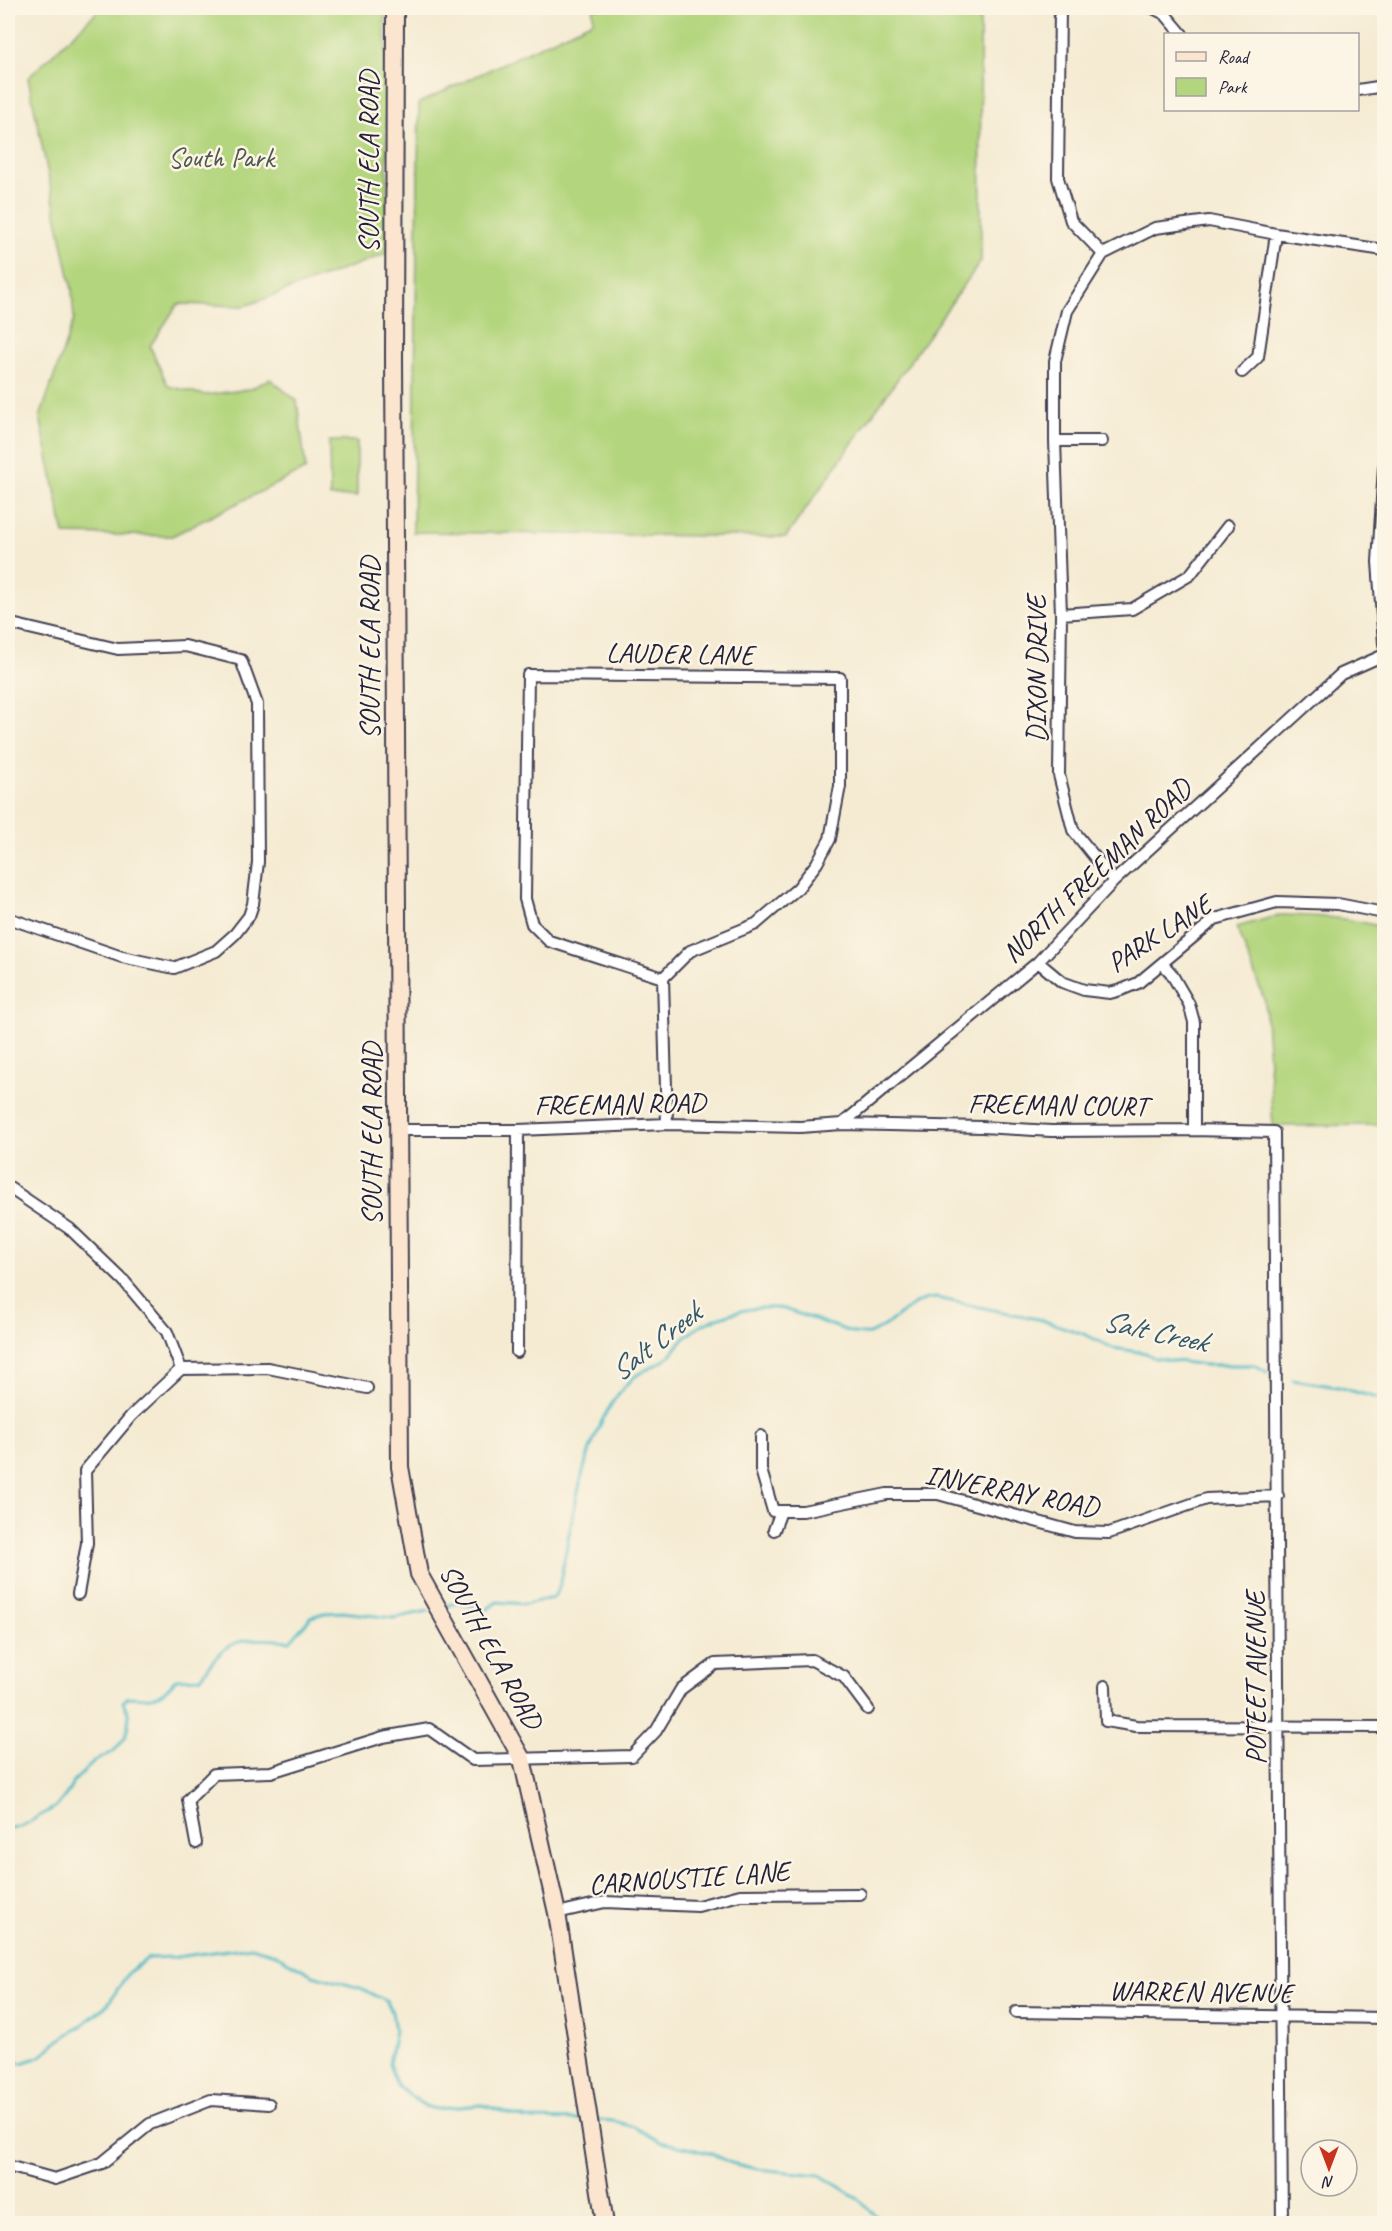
<svg xmlns="http://www.w3.org/2000/svg" width="1392" height="2231" font-family="Caveat,sans-serif">
<style>
.green{fill:#b3d57d;stroke:#6a7c5c;stroke-width:1.5}
.lines{fill:none;stroke-linecap:round;stroke-linejoin:round}
.stream{stroke:#4cbac5;stroke-width:3}
.street-casing{stroke:#424052;stroke-width:14}
.secondary-casing{stroke:#424052;stroke-width:20}
.street{stroke:#fff;stroke-width:10}
.secondary{stroke:#fbe5cf;stroke-width:16}
.labels{text-anchor:middle;stroke-width:5;stroke-linejoin:round;paint-order:stroke}
.park-label{font-size:28px;fill:#4e584f;stroke:#fcf5e5}
.street-label{font-size:28px;fill:#22223b;stroke:#fcf5e5}
.water-label{font-size:30px;font-style:italic;fill:#31576b;stroke:#fcf5e5}
</style>
<rect width="100%" height="100%" fill="#fcf5e5"/>
<filter id="ink" filterUnits="userSpaceOnUse"><feTurbulence type="fractalNoise" baseFrequency=".0167" numOctaves="2"/><feDisplacementMap in="SourceGraphic" scale="12" xChannelSelector="R" yChannelSelector="G"/><feConvolveMatrix kernelMatrix="1 2 1 2 8 2 1 2 1" color-interpolation-filters="sRGB"/></filter>
<filter id="wash" filterUnits="userSpaceOnUse"><feTurbulence type="fractalNoise" baseFrequency=".008" numOctaves="4" result="noise"/><feDisplacementMap in="SourceGraphic" scale="24" xChannelSelector="R" yChannelSelector="G"/><feGaussianBlur stdDeviation="1.35" result="paint"/><feColorMatrix in="noise" values="0 0 0 0 0 0 0 0 0 0 0 0 0 0 0 0 0 1.4 0 .05"/><feComposite in="paint" operator="in"/></filter>
<g filter="url(#wash)">
<rect width="100%" height="100%" fill="#f5ebd3"/>
<!-- green -->
<path class="green" d="M101,8H385L388,253L245,306L178,304L150,346L168,386L205,395L250,389L270,379L297,401L306,469L172,536L64,534L40,417L74,319L72,290L28,78Z
M593,8H980L981,261L786,537L413,532L419,103L593,21Z
M329,441H357V496L330,497Z
M1280,915C1316,916 1350,917 1384,928V1125L1273,1126L1265,1002L1237,927Z"/>
<g class="lines">
<!-- stream -->
<path class="stream" d="M1293,1380L1338,1387L1384,1400
M446,1606L459,1602L486,1610L497,1602L525,1604L553,1598L559,1588C572,1524 582,1425 632,1379C643,1369 659,1366 671,1355C676,1349 680,1342 685,1337C709,1316 753,1304 784,1309L854,1333C859,1333 864,1335 869,1334C892,1326 911,1298 936,1298L1042,1320L1084,1334L1113,1348L1146,1353L1154,1358L1205,1365H1255L1267,1372
M8,1828L20,1827L57,1806L69,1791L73,1782L95,1761L113,1752L125,1738L128,1725L129,1715L123,1702L128,1697C153,1698 160,1700 176,1679L200,1678C208,1669 215,1656 225,1649C241,1635 271,1640 290,1641L311,1617L324,1613L343,1612L393,1618L429,1611
M8,2060L22,2063L40,2057L58,2041L84,2024L108,2004L129,1972L148,1958L176,1957L251,1947L272,1953L313,1975L360,1988L386,2001L392,2012L395,2030L389,2064L394,2078L398,2087L425,2106L435,2109L483,2105L526,2119L580,2120
M598,2120L614,2121L634,2127L661,2142L713,2154L731,2163L757,2169L820,2175L856,2197L885,2224"/>
</g>
</g>
<g filter="url(#ink)">
<g class="lines">
<!-- street casing -->
<g class="street-casing">
<path id="street" d="M1060,8L1058,178L1071,221L1103,254
M1153,8L1165,14L1182,34
M1358,90L1384,86
M1242,372L1258,357L1276,234
M1055,441H1102
M1384,467L1378,562L1384,644
M1061,614L1132,609L1190,575L1228,526
M8,621L12,624L118,649L185,646L241,660L257,704L258,862L253,904L249,916L235,934L216,951L174,968L122,957L8,918
M528,675L840,678V786L830,839L817,863L798,888L756,924L690,951L663,978L549,941L532,924L525,899Z
M1114,881L1073,830L1059,775L1061,614L1055,441V361L1067,311L1103,254L1155,228L1209,221L1276,234L1384,250
M1038,962L1062,982L1084,990L1110,993L1121,990L1138,983L1215,919L1277,902L1338,904L1384,913
M1162,963L1171,973L1189,1004L1194,1022V1130
M663,978L667,1124
M842,1124L1038,962L1114,881L1341,674L1384,655
M398,1130H518L667,1124L800,1127L842,1124L982,1127L1051,1131L1194,1130L1274,1132L1282,2224
M8,1187L70,1229L124,1281L167,1332L181,1369L268,1368L367,1388
M517,1352L518,1130
M761,1436V1470L773,1511H803L887,1494H938L1075,1532L1109,1533L1206,1499L1278,1496
M774,1530L781,1511
M78,1594L87,1543L85,1471L131,1416L181,1369
M1105,1686L1106,1721L1136,1726L1384,1727
M196,1843L188,1800L214,1774L271,1772L383,1737L429,1729L473,1760L632,1756L656,1731L681,1689L715,1664L812,1660L844,1677L868,1709
M557,1913L605,1902L698,1906L740,1895L860,1894
M1016,2012L1384,2018
M8,2166L55,2179L102,2163L150,2124L211,2100L269,2104"/>
</g>
<!-- secondary casing -->
<g class="secondary-casing">
<path id="secondary" d="M395,8L394,358L400,1467L419,1574L522,1759L557,1913L605,2224"/>
</g>
<!-- street -->
<use href="#street" class="street"/>
<!-- secondary -->
<use href="#secondary" class="secondary"/>
</g>
</g>
<g class="labels">
<!-- park labels -->
<g class="park-label">
<text x="221" y="167">South Park</text>
</g>
<!-- street labels -->
<g class="street-label">
<text transform="translate(368 162) rotate(-90)" y="10">SOUTH ELA ROAD</text>
<text transform="translate(369 648) rotate(-90)" y="10">SOUTH ELA ROAD</text>
<text transform="translate(680 653) rotate(1)" y="10">LAUDER LANE</text>
<text transform="translate(1036 669) rotate(-90)" y="10">DIXON DRIVE</text>
<text transform="translate(1096 870) rotate(-44)" y="10">NORTH FREEMAN ROAD</text>
<text transform="translate(1159 933) rotate(-33)" y="10">PARK LANE</text>
<text transform="translate(620 1103) rotate(-1)" y="10">FREEMAN ROAD</text>
<text transform="translate(1058 1104) rotate(1)" y="10">FREEMAN COURT</text>
<text transform="translate(371 1134) rotate(-90)" y="10">SOUTH ELA ROAD</text>
<text transform="translate(1012 1490) rotate(11)" y="10">INVERRAY ROAD</text>
<text transform="translate(492 1646) rotate(61)" y="10">SOUTH ELA ROAD</text>
<text transform="translate(1255 1678) rotate(-90)" y="10">POTEET AVENUE</text>
<text transform="translate(689 1877) rotate(-4)" y="10">CARNOUSTIE LANE</text>
<text transform="translate(1201 1991) rotate(1)" y="10">WARREN AVENUE</text>
</g>
<!-- water labels -->
<g class="water-label">
<text transform="translate(1155 1331) rotate(12)" y="10">Salt Creek</text>
<text transform="translate(655 1342) rotate(-38)" y="10">Salt Creek</text>
</g>
</g>
<!-- margin -->
<rect width="1392" height="2231" fill="none" stroke="#fcf5e5" stroke-width="30"/>
<!-- legend -->
<rect x="1164" y="33" width="195" height="78" fill="#fcf5e5" stroke="#a5a1a1" stroke-width="1.5"/>
<rect x="1176" y="52" width="30" height="9" fill="#fbe5cf" stroke="#a5a1a1" stroke-width="1.5"/>
<text x="1218" y="63" font-size="18" fill="#22223b">Road</text>
<rect x="1176" y="78" width="30" height="18" fill="#b3d57d" stroke="#a5a1a1" stroke-width="1.5"/>
<text x="1218" y="93" font-size="18" fill="#22223b">Park</text>
<!-- north arrow -->
<g transform="translate(1329 2168) rotate(180)"><circle r="28" fill="#fcf5e5" stroke="#a5a1a1" stroke-width="1.5"/>
<path d="M0-4.5L10 22L0 15L-10 22Z" fill="#c8321e"/>
<text y="-9" font-size="16" font-weight="bold" text-anchor="middle" fill="#22223b">N</text>
</g>
</svg>
